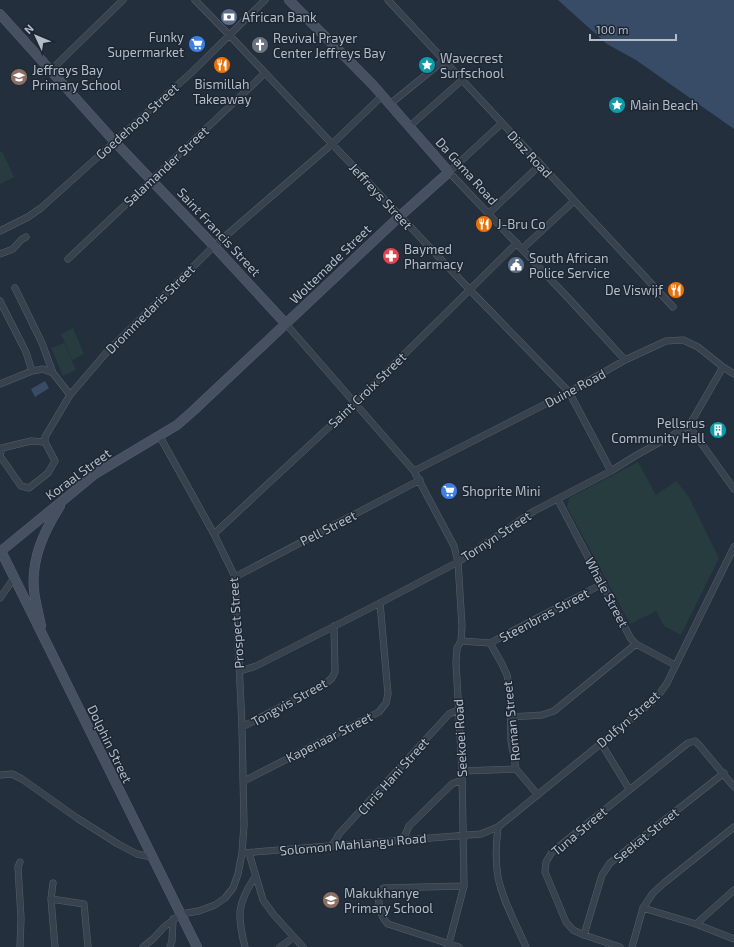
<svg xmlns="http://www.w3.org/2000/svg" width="734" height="947" font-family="'Exo 2',sans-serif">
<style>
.green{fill:#263c3f}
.water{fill:#394c67}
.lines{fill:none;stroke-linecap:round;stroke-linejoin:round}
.street-casing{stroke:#565f6c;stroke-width:7}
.secondary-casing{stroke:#565f6c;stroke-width:10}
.street{stroke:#38414e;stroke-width:6}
.secondary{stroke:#465061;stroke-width:9}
.labels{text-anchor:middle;stroke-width:3;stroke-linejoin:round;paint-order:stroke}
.poi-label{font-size:13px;fill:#b4bcc9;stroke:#1d2633;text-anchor:start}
.street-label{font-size:13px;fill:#b4bcc9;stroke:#1d2633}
</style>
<rect width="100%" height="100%" fill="#242f3e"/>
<!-- green -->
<path class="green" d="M2,151L14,177L0,184V152Z
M73,328L84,354L72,360L61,334Z
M64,343L76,370L63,376L51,348Z
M638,462L656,495L676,481L689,497L719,558L681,635L664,626L656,611L630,624L567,507L569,498Z"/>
<!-- water -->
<path class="water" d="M558,0H734V129L636,60L607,44Z
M45,381L49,388L35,397L31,389Z"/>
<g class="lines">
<!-- street casing -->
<g class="street-casing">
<path id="street" d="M195,0L234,40L469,289L569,392L611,471
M388,0L673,307
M50,71L123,0
M390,104L443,61
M502,123L449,172L571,301L625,360
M410,126L462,80
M488,214L540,165
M0,231L28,217L41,208L192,72L265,0
M522,249L574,201
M0,254L13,249L21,240L26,237
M68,259L265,73
M15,288L42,343L53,373L70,395
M0,301L26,352L32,371
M286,324L414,471L454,546L458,562L462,626L461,641L457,648L456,662L462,771L464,886L448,947
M0,384L32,371L43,369L53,373
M689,426L734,489
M45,442L31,441L2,448L0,456L21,486L29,488L48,473L55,461L45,442V437L70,395L106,353L214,246L332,144L382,96
M414,471L569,392L625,360L666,341L683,340L698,347L723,367L734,374
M558,500L631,639L636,644L675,665
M214,534L355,403L517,243
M235,577L420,480
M0,598L14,578
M461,641L490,643L602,584
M490,643L502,664L507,675L510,691L511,741L516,769L538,795
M240,671L256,666L380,603L458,562L534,511L611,471L635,456L689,426L723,367
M511,717L542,715L554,711L636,644
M242,727L325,684L332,678L335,672L334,626
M601,743L629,789
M462,771L516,769
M0,775L12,774L22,779L77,818L118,844L137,854L152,857
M244,781L379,712L386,703L388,694L380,603
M498,827C496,844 495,860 498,877C502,899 517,926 526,947
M403,840L409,826L452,784L462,780
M332,846L339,834L449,714L458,710
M242,853L481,834L498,827L652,702L660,693L667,683L734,547
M249,853L263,900L274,915L303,947
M20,862L18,867L21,918L20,947
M53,883L51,899L55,947
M51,899L84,904L88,947
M643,908L696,924L734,939
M696,924L734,890
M584,935L602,875L610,863L724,773
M143,947L153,939L164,927L181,914L199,911L215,905L225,898L233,888L238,874L242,853L244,825L242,727L235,577L214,534L159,435
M170,947L172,941L173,919
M245,947C237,915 237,904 255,877
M280,947L294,937
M459,947L388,924C380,917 376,899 381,890L384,888L464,886
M620,947L584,935L573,930L566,922L545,872L546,862L552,852L688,743L695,741L700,746L734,787
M632,947L643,908L653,893L664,883L734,827"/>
</g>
<!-- secondary casing -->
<g class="secondary-casing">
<path id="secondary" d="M0,14L114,141L214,246L286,324
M1,551L197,947
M0,552L95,474L177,425L193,411L400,216L449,172L373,85L289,0
M41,626C39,615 35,602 34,590C31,559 44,531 60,506"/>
</g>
<!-- street -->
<use href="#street" class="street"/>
<!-- secondary -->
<use href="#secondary" class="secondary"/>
</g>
<!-- icons -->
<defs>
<g id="bank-disc" transform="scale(0.9)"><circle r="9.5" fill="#5c6f8a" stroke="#1d2633"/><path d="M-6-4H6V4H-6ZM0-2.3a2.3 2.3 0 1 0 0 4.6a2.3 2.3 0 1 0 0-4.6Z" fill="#fff"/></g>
<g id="supermarket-disc" transform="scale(0.9)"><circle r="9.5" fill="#3f7fe0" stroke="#1d2633"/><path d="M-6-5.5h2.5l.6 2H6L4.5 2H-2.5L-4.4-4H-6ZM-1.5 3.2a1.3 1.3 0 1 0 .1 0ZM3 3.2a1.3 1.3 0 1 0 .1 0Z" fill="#fff"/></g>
<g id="church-disc" transform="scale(0.9)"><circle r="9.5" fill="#6b7280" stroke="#1d2633"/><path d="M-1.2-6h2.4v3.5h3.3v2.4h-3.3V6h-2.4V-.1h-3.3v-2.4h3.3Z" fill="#fff"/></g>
<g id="restaurant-disc" transform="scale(0.9)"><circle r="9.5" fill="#e8710a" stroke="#1d2633"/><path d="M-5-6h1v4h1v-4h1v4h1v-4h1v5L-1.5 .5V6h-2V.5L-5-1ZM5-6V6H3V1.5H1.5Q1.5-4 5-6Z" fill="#fff"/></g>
<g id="sight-disc" transform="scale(0.9)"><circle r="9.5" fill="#0f9aa8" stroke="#1d2633"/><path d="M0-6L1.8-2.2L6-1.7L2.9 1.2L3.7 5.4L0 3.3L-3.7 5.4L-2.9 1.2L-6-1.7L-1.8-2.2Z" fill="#fff"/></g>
<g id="school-disc" transform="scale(0.9)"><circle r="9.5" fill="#8d6e63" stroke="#1d2633"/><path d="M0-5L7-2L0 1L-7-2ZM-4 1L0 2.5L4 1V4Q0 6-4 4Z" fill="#fff"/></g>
<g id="pharmacy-disc" transform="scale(0.9)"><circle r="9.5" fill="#e0444e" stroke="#1d2633"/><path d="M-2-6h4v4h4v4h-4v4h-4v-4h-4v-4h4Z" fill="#fff"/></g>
<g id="civic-disc" transform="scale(0.9)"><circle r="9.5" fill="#5c6f8a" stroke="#1d2633"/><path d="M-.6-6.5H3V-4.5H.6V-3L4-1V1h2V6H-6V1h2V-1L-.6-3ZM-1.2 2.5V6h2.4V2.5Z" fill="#fff"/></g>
<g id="building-disc" transform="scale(0.9)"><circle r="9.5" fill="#0f9aa8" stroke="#1d2633"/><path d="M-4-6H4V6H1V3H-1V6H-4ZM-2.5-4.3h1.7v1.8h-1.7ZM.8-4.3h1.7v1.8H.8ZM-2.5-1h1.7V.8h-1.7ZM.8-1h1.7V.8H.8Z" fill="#fff"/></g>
</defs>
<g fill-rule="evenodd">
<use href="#bank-disc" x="229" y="17"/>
<use href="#supermarket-disc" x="197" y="44"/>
<use href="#church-disc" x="260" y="45"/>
<use href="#restaurant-disc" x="222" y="65"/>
<use href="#sight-disc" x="427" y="65"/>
<use href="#school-disc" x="19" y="77"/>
<use href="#sight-disc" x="617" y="105"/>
<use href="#restaurant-disc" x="484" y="224"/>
<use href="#pharmacy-disc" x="391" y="256"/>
<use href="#civic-disc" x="516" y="265"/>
<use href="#restaurant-disc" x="676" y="290"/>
<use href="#building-disc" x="718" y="430"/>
<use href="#supermarket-disc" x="449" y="491"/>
<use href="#school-disc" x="331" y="900"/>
</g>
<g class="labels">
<!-- poi labels -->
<g class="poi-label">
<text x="242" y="22">African Bank</text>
<text x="184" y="42" text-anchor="end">Funky<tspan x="184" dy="15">Supermarket</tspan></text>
<text x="273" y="43">Revival Prayer<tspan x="273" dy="15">Center Jeffreys Bay</tspan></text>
<text x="440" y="63">Wavecrest<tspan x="440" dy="15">Surfschool</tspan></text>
<text x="32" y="75">Jeffreys Bay<tspan x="32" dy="15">Primary School</tspan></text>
<text x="222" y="89" text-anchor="middle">Bismillah<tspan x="222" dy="15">Takeaway</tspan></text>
<text x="630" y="110">Main Beach</text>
<text x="497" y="229">J-Bru Co</text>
<text x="404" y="254">Baymed<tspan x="404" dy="15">Pharmacy</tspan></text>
<text x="529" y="263">South African<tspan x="529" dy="15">Police Service</tspan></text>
<text x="663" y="295" text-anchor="end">De Viswijf</text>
<text x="705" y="428" text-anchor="end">Pellsrus<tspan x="705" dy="15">Community Hall</tspan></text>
<text x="462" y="496">Shoprite Mini</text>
<text x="344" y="898">Makukhanye<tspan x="344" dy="15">Primary School</tspan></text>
</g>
<!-- street labels -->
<g class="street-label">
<text transform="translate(137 121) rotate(-42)" y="5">Goedehoop Street</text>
<text transform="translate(530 154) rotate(47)" y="5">Diaz Road</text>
<text transform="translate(166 166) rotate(-43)" y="5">Salamander Street</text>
<text transform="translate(467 171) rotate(48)" y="5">Da Gama Road</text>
<text transform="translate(381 196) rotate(47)" y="5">Jeffreys Street</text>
<text transform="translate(219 232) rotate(47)" y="5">Saint Francis Street</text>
<text transform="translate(330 264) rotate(-44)" y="5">Woltemade Street</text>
<text transform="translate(150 309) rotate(-45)" y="5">Drommedaris Street</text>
<text transform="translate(575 388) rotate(-28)" y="5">Duine Road</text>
<text transform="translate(367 390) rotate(-44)" y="5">Saint Croix Street</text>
<text transform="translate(78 474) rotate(-36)" y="5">Koraal Street</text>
<text transform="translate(328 528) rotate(-27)" y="5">Pell Street</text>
<text transform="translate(496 536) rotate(-33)" y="5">Tornyn Street</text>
<text transform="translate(607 592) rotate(62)" y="5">Whale Street</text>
<text transform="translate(544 615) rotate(-28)" y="5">Steenbras Street</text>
<text transform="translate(236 623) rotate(-94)" y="5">Prospect Street</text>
<text transform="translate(289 702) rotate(-29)" y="5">Tongvis Street</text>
<text transform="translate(628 719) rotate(-41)" y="5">Dolfyn Street</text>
<text transform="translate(511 721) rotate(-96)" y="5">Roman Street</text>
<text transform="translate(329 737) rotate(-27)" y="5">Kapenaar Street</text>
<text transform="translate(460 738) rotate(-93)" y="5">Seekoei Road</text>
<text transform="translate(110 744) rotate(64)" y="5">Dolphin Street</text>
<text transform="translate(393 776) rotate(-48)" y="5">Chris Hani Street</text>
<text transform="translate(579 831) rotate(-40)" y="5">Tuna Street</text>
<text transform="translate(646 835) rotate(-39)" y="5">Seekat Street</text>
<text transform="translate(353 844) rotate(-5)" y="5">Solomon Mahlangu Road</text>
</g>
</g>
<!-- north arrow -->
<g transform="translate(36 36) rotate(314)" stroke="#1d2633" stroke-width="3" paint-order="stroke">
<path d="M0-3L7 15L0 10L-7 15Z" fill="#b4bcc9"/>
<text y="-6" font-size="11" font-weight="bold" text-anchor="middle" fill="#b4bcc9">N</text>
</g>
<!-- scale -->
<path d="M590 34v6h86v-6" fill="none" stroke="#b4bcc9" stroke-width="2"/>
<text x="596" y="34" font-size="12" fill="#b4bcc9" stroke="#1d2633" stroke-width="3" paint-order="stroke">100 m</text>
</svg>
